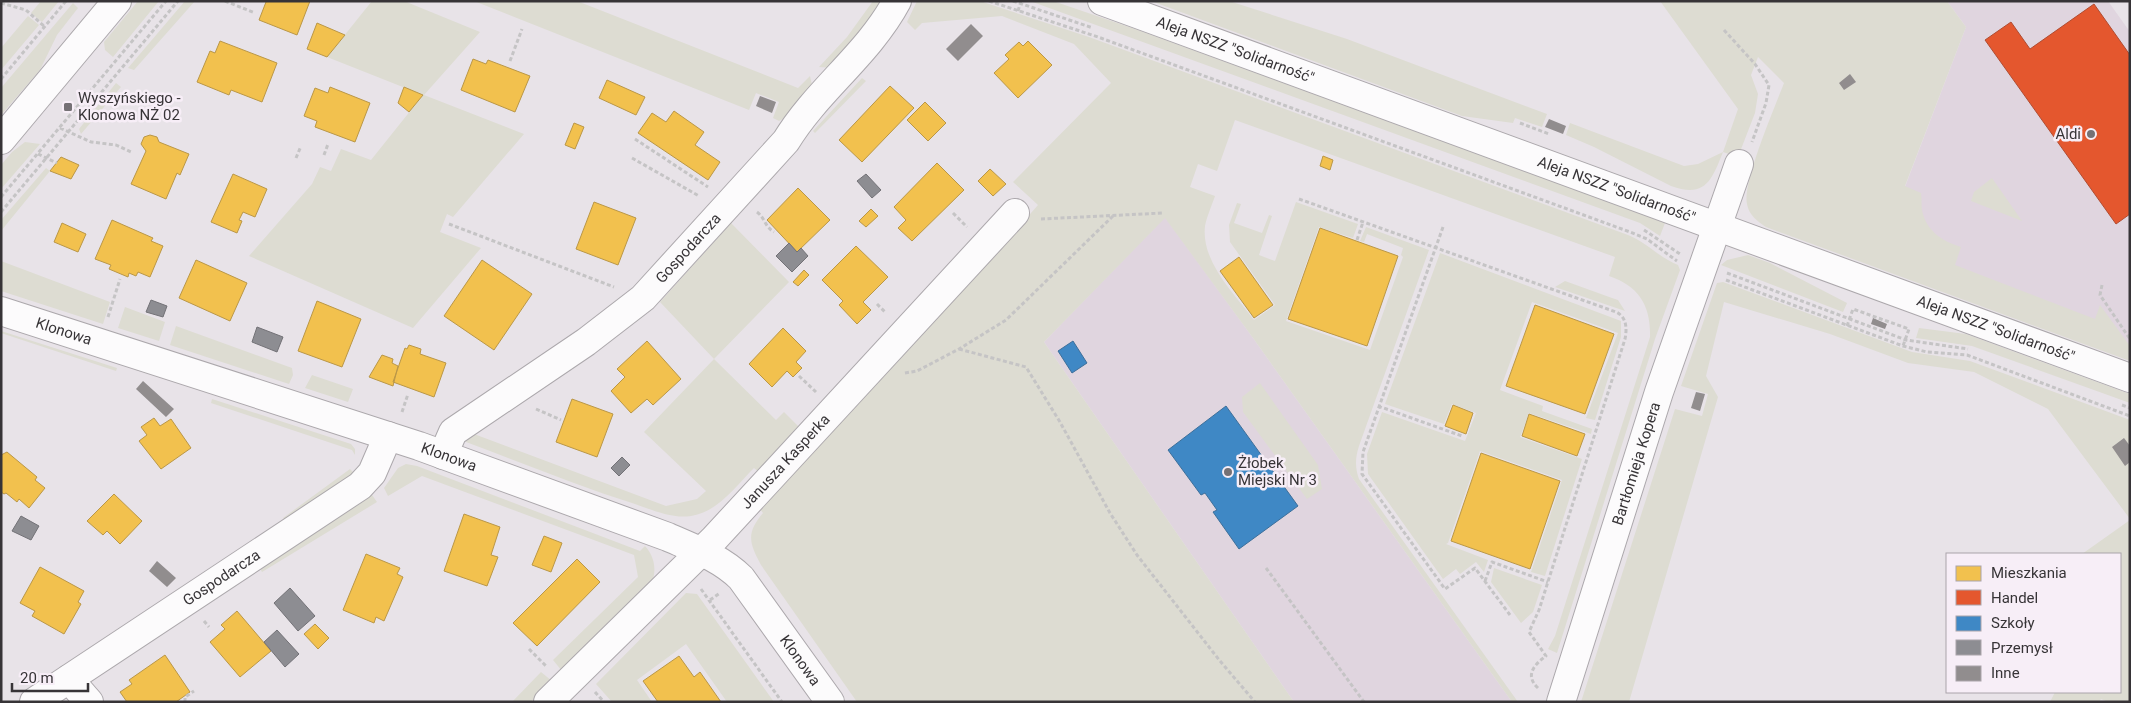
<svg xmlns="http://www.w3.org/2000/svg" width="2131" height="703" font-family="Roboto,sans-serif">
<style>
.built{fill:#e0d5df}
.green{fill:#dddcd2}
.homes{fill:#f2c14e;stroke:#ba9747}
.shops{fill:#e4572e;stroke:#b04c31}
.schools{fill:#3f88c5;stroke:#3d6f9a}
.industry{fill:#8d8d92;stroke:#737277}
.building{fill:#918d8e}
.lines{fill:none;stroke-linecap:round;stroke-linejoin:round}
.minor-casing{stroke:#aca8ac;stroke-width:30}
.tertiary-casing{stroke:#aca8ac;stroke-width:30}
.path{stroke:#c5c4c5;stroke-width:3;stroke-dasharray:4 2.5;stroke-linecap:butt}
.minor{stroke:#fcfbfc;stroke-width:28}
.tertiary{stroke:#fcfbfc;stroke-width:28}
.poi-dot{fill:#757175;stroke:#f7eef7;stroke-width:2}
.labels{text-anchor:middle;stroke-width:5;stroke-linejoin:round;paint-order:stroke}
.street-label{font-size:15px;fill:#373437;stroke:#f7eef7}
.poi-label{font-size:15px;fill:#373437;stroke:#f7eef7;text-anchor:start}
</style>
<rect width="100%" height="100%" fill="#e8e3e8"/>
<!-- built -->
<path class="built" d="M1947,1H2108L2130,32V349L1879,255L1966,27Z
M1165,217L1253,338L1512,702H1294L1044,342Z"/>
<!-- green -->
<path class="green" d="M41,1H59L42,22L31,13Z
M138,1H159L113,57L105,50L104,42Z
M185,1H195L134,70L128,68Z
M372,1H404L480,32L424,95L524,134L453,217L447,214L440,232L481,248L413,328L249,256L312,184L320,167L331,171L341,149L371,160L423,95L327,57Z
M474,1H577L798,88L810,76L812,85L785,118L779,121L773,118L779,102L756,93L749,110Z
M873,1H885L832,68L819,67L847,37Z
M917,1H980L1089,37L1628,235C1646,242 1660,258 1678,265L1680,270L1655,339L1557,653L1548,649L1555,636L1650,337C1651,306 1639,286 1609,276L1615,257L1235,120L1217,171L1198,164L1190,187L1215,196C1212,205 1207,216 1205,226C1201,262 1234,293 1254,320L1275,305L1230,242L1229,225L1237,203L1241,204L1234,223L1262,233L1269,215L1272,216L1259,255L1275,261L1296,202L1358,224L1353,238L1319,227L1286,321L1370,350L1403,257L1401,255L1403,248L1367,234L1364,242L1360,241L1366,227L1429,250L1359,446C1355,458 1355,468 1359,479L1518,702H1512L1253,338L1165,218L1044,342L1294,702H857L761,565C749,543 746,533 763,513L759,508C794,475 824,437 857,402C918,336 979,272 1038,205L1013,182L1111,83L1074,44L1002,16L922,23L915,30L907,22Z
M1030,1H1053L1138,30L1665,223L1660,236L1640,223Z
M1151,1H1229L1347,39L1547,114L1542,127L1515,118L1513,123L1462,116Z
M1660,1H1947L1966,27L1905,186L1921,193C1922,199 1921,204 1922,210C1926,231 1942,241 1961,247L1955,265L2095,319L2100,305L2130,346V361L1766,227C1757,221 1749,215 1747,204C1742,183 1775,107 1784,83L1758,57L1751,75L1758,94L1755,113L1738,157L1723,152C1712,179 1706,199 1671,186L1594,147L1566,135L1570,123L1684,166L1698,164L1723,152L1738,109Z
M73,3L78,8L57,35L40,70L1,115V88Z
M28,16L39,25L1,70V48Z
M862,78L866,81L815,133L813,131Z
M116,83L121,87L81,134L79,129Z
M25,142L40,144L1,189V165L12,152Z
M46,168L50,171L1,231V220Z
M1992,178L2022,221L1971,201L1974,192Z
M731,223L789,282L714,359L776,420L784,412L801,429L760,473L754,468C736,486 718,512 691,516C673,519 652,510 635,504C578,486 522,463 466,442V436L474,434L666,506L697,499L706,491L644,432L714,359L660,302Z
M1440,253L1621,321V337L1595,420L1586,418L1618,333L1532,302L1500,390L1543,406L1542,411L1592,429L1591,434L1529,413L1520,437L1582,459L1545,576L1531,572L1562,480L1480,451L1448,543L1446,544L1488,560L1484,572L1476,562L1460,574L1456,569L1443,579L1368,474L1367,454L1382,412L1465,441L1476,413L1452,404L1444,424L1385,404Z
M1748,255L1770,263L1847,303L1843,312L1721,265L1727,260Z
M1,261L110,302L103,324L1,291Z
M1565,281L1612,298L1618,300L1625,311L1555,287Z
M1723,282L1912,352L1970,361L2130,420V519L2048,409L1974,372L1908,363L1830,334L1724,302L1706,376L1718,397L1629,702H1581L1675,409L1702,416L1708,394L1681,386L1717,283Z
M125,307L165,322L159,341L118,328Z
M176,326L292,368L293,375L289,384L170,345Z
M1919,328L1966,334L2130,394V403L1972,346L1916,338Z
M1,331L117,368L116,371L1,333Z
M312,375L353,389L348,402L305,388Z
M1260,383L1318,465L1322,489L1307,499L1243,412L1242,397Z
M212,399L351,444L355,449V455L352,450L211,403Z
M406,464L417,466L640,551L645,546C654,556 657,569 652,582L562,671L553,660L638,577L634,555L422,476L388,496L384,488L398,468Z
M350,469L356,475L288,523L283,518Z
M370,492L377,502L262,572L258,565Z
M2130,520V702H2108L2101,699L2099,702H2050L2055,692H2120V554H2082Z
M1494,568L1542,585L1533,612L1521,623L1491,582Z
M686,593L697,594L774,702H727L686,644L637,680L652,702H612L596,684Z
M541,672L552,681L531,702H512Z"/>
<!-- homes -->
<path class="homes" d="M265,1H310L297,35L259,20L266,2Z
M317,23L345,35L327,57L307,49Z
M220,41L277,63L262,102L231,90L229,95L197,82L210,51L215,53Z
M1028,41L1052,65L1018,98L994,73L1009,59L1005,55L1019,42L1023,46Z
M473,59L486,64L488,60L530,76L515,112L461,90Z
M607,80L645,97L636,115L599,98Z
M890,86L914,108L862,162L839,140Z
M330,87L370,103L355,142L315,127L317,121L304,116L315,88L328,93Z
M404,87L423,95L409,112L398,103Z
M925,102L946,123L928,141L907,120Z
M674,111L704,132L695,145L720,162L708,180L638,133L652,113L666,122Z
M574,123L584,127L575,149L565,145Z
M150,135L157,137L159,142L189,154L180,175L177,173L166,199L131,184L146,151L141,144L144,137Z
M1323,156L1333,160L1330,170L1320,166Z
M61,157L79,165L71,179L50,171Z
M937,163L964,190L912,241L898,228L906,220L894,207Z
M990,169L1006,184L993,196L978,181Z
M233,174L267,189L255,217L243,212L239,220L242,221L237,233L211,222Z
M798,188L830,220L797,252L767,220Z
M594,202L636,218L618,265L576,249Z
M871,209L878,216L866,227L859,221Z
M112,220L153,238L151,241L163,246L150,277L138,272L136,276L129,273L128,277L109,269L111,265L95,259Z
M62,223L86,234L78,252L54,242Z
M1320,228L1398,256L1367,346L1288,319Z
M856,246L888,277L863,302L871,310L857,324L839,305L843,301L822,280Z
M1239,257L1273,305L1254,318L1220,271Z
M196,260L247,283L230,321L179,298Z
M482,260L532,294L494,350L444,316Z
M804,270L809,275L798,286L793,282Z
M317,301L361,319L342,367L298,351Z
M1535,305L1614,334L1585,414L1506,386Z
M783,328L806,351L796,362L802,368L793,377L787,371L772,387L749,364Z
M647,341L681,379L653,405L647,399L631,413L611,391L625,377L617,369Z
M409,345L421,349L420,354L446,363L434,397L393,382L405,348L407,349Z
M382,355L393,359L392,363L398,366L393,386L369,377Z
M572,399L613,414L597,457L556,442Z
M1453,405L1473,413L1466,434L1445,426Z
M1529,414L1585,434L1577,456L1522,436Z
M154,418L160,426L171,419L191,448L161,469L139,441L147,435L141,427Z
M7,452L37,477L35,480L45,488L29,508L19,499L17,502L6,493L4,494L1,492V455Z
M1481,453L1560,481L1530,569L1451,541Z
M114,494L142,521L120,544L107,531L103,535L87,521Z
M464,514L500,527L491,555L498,557L487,586L444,571Z
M544,536L562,543L551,572L532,565Z
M366,554L400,568L397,574L403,577L384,621L376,617L374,623L343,610Z
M577,559L600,582L537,646L513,623Z
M40,567L84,591L78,602L81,604L64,634L32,616L35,611L20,603Z
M237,611L271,651L240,677L210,642L225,629L221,625Z
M315,624L329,638L318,649L304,634Z
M165,655L190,692L176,702H127L120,692L132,684L129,680Z
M679,656L694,677L700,672L721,702H658L643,681Z"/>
<!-- shops -->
<path class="shops" d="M2094,4L2130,55V214L2116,224L1985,40L2011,22L2030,49Z"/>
<!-- schools -->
<path class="schools" d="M1073,341L1087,363L1072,373L1058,351Z
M1226,406L1298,506L1239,549L1213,512L1217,510L1205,493L1201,495L1168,450Z"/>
<!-- industry -->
<path class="industry" d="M866,174L881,190L872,198L857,181Z
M789,243L797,252L801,248L808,256L792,272L776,256Z
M151,300L167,306L163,317L146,312Z
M257,327L283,337L277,352L252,342Z
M622,457L630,465L619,476L611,468Z
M21,516L39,526L31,540L12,531Z
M290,588L315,616L298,631L274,603Z
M277,630L299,654L285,667L264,642Z"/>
<!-- building -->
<path class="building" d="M971,24L983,36L958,61L946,49Z
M1850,74L1856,82L1844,90L1839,83Z
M760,96L776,102L772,113L756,106Z
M1549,119L1566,126L1563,134L1545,127Z
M1873,318L1887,324L1885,329L1871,324Z
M143,381L174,409L166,417L136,389Z
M1696,392L1705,394L1700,411L1691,408Z
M2124,438L2130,446V462L2125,466L2112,447Z
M157,561L176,578L167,587L149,571Z"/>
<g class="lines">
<!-- minor casing -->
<g class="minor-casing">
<g id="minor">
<path id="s1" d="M1,311L419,446L668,537C693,548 721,558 741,578L830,702"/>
<path id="s2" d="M443,455L453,432L586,342L643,298L786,141C817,90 868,55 897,1"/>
<path d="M69,679L89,702"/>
<path id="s3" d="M34,702L360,486L372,473L388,436"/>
<path id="s4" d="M548,702L714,539L1015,213"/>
<path id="s5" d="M1561,702L1659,392L1739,164"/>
</g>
</g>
<!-- tertiary casing -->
<g class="tertiary-casing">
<g id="tertiary">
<path id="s6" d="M1102,1L2130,378"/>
<path d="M1,140L117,1"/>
</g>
</g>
<!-- path -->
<path class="path" d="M225,1L255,13
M989,1L1098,37L1630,232L1647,239L1677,261
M1013,1L1093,28
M1,3L26,10L45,27
M1018,11L1021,1
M1724,30L1755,64L1769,85L1766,103L1752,142
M510,61L522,29
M1,79L66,1
M1520,123L1549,134
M60,128L91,142L116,145L131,152
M635,139L708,187
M38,154L57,163
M324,155L328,144
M296,158L301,146
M632,158L699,196
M1,197L166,1
M1299,199L1616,312C1627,317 1627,329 1625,339L1539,610L1529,632L1546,656C1535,664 1524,675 1538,688
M1,212L178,1
M757,212C765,218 765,227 774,232
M953,213L967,227
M1041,219L1163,213
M449,224L614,287
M1443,227L1363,452L1362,474L1445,589L1475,568L1510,615
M1644,230L1680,254
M1357,240L1363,222
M1727,273L1906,340L1968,349
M1726,280L1903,346L1927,352L1967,355L2130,416
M2102,285L2100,295L2130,339
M877,304L886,313
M108,317L120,279
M1847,326L1853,309L1909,329L1903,346
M959,349L1026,367L1060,422L1110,513L1137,555L1220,661L1255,702
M905,373L917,371L959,349L1006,320L1113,216
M799,376L816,392
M2122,405L2130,408
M1378,406L1462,436
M536,409L561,420
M402,412L408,394
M1266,568L1364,702
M1485,581L1492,562L1548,582
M701,589L782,702
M710,600L720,593
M204,621L209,627
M529,649L547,667
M595,692L604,702
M185,702V697L194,691"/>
<!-- minor -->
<use href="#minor" class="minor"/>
<!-- tertiary -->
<use href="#tertiary" class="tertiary"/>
</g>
<!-- markers -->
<g class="poi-dot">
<rect x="63" y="102" width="10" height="10" rx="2.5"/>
<circle cx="2091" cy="134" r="5"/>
<circle cx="1228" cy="472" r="5"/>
</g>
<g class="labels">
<!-- street labels -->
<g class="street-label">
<text dy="5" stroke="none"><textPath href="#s6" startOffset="142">Aleja NSZZ "Solidarność"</textPath></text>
<text dy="5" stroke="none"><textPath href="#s6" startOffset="548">Aleja NSZZ "Solidarność"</textPath></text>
<text dy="5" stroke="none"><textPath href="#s2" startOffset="325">Gospodarcza</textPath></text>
<text dy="5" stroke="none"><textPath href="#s6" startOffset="952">Aleja NSZZ "Solidarność"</textPath></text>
<text dy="5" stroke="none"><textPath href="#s1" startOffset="66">Klonowa</textPath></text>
<text dy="5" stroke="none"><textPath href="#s1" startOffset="471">Klonowa</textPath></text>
<text dy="5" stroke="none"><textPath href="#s4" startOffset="338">Janusza Kasperka</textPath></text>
<text dy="5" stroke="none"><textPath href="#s5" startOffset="250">Bartłomieja Kopera</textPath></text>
<text dy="5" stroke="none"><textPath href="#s3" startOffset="225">Gospodarcza</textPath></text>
<text dy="5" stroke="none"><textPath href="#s1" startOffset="890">Klonowa</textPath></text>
</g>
<!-- poi labels -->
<g class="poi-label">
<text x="78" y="103">Wyszyńskiego -<tspan x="78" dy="17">Klonowa NŻ 02</tspan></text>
<text x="2081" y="139" text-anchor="end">Aldi</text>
<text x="1238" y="468">Żłobek<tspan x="1238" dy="17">Miejski Nr 3</tspan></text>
</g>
</g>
<!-- border -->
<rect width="2131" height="703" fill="none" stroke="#373437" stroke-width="5"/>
<!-- legend -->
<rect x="1946" y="553" width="175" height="140" fill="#f7eef7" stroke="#aaa4aa"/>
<rect x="1956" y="566" width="25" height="15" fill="#f2c14e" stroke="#aaa4aa"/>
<text x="1991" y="578" font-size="15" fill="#373437">Mieszkania</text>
<rect x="1956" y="590" width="25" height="15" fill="#e4572e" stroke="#aaa4aa"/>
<text x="1991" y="603" font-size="15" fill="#373437">Handel</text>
<rect x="1956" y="616" width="25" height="15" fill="#3f88c5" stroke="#aaa4aa"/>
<text x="1991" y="628" font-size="15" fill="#373437">Szkoły</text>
<rect x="1956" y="640" width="25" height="15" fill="#8d8d92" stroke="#aaa4aa"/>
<text x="1991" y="653" font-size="15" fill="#373437">Przemysł</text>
<rect x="1956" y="666" width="25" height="15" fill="#918d8e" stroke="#aaa4aa"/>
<text x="1991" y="678" font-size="15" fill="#373437">Inne</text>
<!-- scale -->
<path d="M12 683v8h76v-8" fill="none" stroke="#373437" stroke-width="2.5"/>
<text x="20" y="683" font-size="15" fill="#373437" stroke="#f7eef7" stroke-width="4" paint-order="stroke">20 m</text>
</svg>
